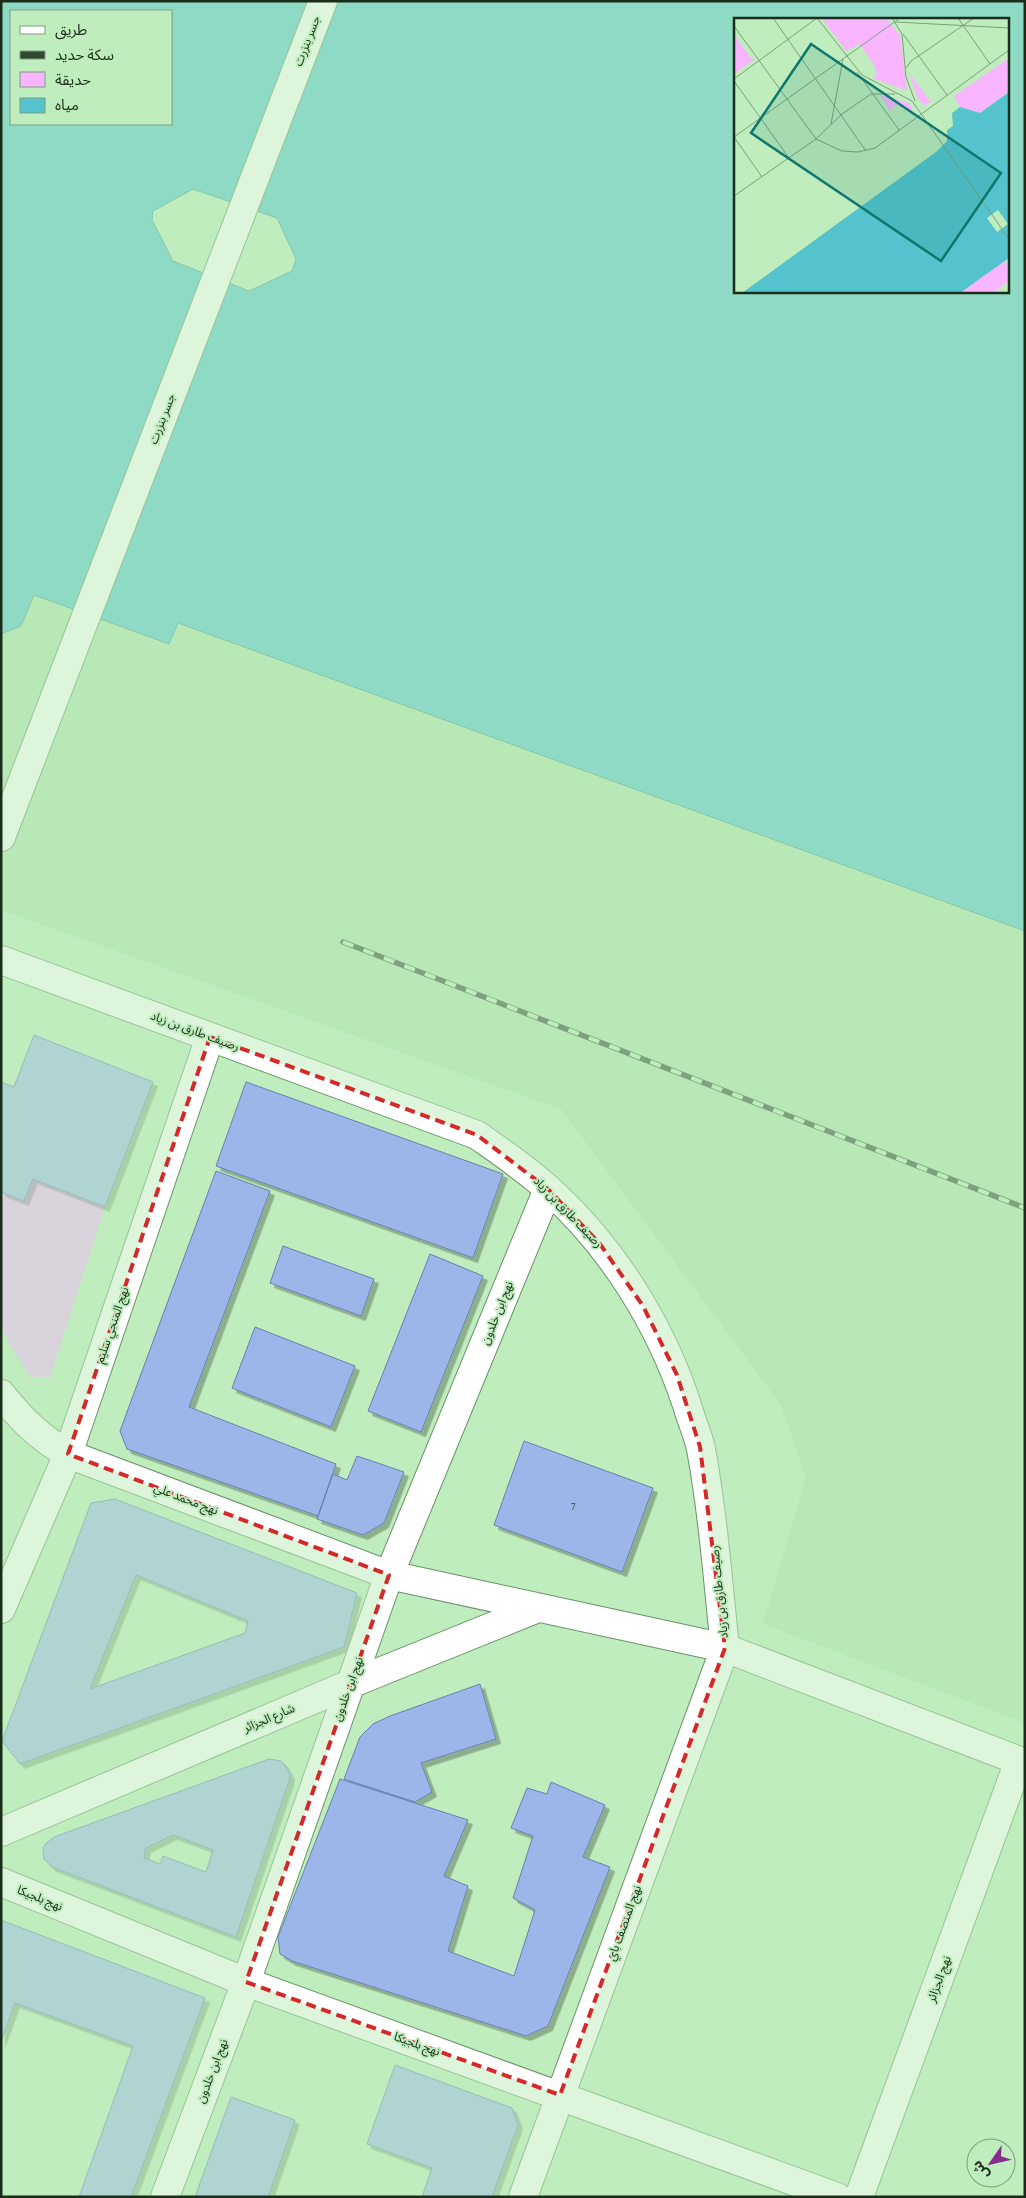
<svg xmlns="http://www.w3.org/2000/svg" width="1026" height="2198" font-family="Barlow,'Noto Sans Arabic',sans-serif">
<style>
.built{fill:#afe2ad}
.green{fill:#f9b5ff}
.water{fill:#55c3ce;stroke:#439698;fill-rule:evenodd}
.building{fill:#9db6ea;stroke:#687fb0;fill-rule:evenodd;filter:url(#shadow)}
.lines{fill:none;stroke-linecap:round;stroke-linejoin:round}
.minor-casing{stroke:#699368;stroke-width:30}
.major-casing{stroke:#699368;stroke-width:30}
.minor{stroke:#fff;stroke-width:28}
.major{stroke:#fff;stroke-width:28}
.rail-casing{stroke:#314731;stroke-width:5.5}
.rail{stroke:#bfedbd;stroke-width:4;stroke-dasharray:11;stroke-linecap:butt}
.marked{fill:none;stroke:#d62828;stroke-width:4;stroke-dasharray:10 6;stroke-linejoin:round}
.labels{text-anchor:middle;stroke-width:4;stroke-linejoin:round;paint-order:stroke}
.number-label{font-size:10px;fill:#3b4e4e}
.street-label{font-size:12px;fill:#1a2c1a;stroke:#bfedbd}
.inset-road{fill:none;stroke:#7da07c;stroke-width:1}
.view{fill:#0f766e;fill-opacity:0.15;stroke:#0f766e;stroke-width:2.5}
.inset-edge{fill:none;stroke:#1a2c1a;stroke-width:2.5}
</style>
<defs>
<filter id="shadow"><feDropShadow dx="4.5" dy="4.5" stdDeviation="0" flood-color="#0004"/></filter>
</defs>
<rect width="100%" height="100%" fill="#bfedbd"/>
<!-- built -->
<path class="built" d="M33,595L169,644L178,623L1025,931V1723L763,1624L806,1478L781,1405L561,1109L1,910V634L21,626Z"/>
<!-- green -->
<path class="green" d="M33,1179L105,1207L50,1377H30L9,1343L1,1326V1192L24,1201Z"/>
<!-- water -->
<path class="water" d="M1,1H1025V931L178,623L169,644L34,595L21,626L1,634ZM11,11H171V124H11ZM735,19H1007V291H735ZM193,189L277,218L296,259L292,271L249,291L173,261L152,220L153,211Z"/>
<!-- building -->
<path class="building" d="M34,1035L153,1082L105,1207L33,1179L24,1201L1,1192V1082L14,1087Z
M246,1082L503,1174L473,1258L216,1166Z
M216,1171L270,1191L189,1407L336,1464L318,1516L127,1449L120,1431Z
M283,1246L374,1279L361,1316L270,1283Z
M430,1254L483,1276L421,1432L368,1411Z
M255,1327L355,1366L331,1427L232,1388Z
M524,1441L653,1488L622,1572L494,1525Z
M357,1456L404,1472L384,1523L363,1535L317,1519L333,1474L347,1480Z
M115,1499L357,1593L344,1647L20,1764L2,1741L91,1503ZM136,1575L248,1621L245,1633L90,1689Z
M480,1684L496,1739L421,1763L432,1792L415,1802L344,1779L360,1737L373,1724L390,1716Z
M269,1759L281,1761L285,1765L290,1775L289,1781L236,1937L52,1867L44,1859L43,1848L46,1843L54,1837ZM173,1835L213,1850L206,1872L163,1856L160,1864L144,1858L146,1848Z
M340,1779L468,1820L444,1876L468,1886L448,1951L514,1976L535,1910L513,1898L533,1836L511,1828L527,1788L547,1794L551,1782L605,1805L583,1857L610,1867L548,2026L526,2036L292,1961L280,1954L278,1937Z
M1,1920L205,1998L131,2197H79L133,2046L15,2003L1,2042Z
M395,2065L512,2108L518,2125L492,2197H422L432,2168L367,2144Z
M231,2097L295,2120L268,2197H195Z"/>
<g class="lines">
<!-- minor casing -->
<g class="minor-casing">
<path id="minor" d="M1,1394C22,1420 39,1437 68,1454L389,1575L725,1648L523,2197
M1,1609L68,1454L210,1037
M1,1832L350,1684L538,1608
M1,1882L246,1982L837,2197
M165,2197L246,1982L389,1575L548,1189
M859,2197L1019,1761"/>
</g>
<!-- major casing -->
<g class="major-casing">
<path id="major" d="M1,837L323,1
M1,960L477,1135C501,1152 525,1168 547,1188C611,1245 660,1323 687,1405C691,1420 698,1434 701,1449C713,1514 718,1582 725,1648L1025,1763"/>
</g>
<!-- minor -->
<use href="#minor" class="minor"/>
<!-- major -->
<use href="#major" class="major"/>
<!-- rail casing -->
<g class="rail-casing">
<path id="rail" d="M343,942L1025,1208"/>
</g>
<!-- rail -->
<use href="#rail" class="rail"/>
</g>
<!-- marked area -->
<path d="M0 0H1026V2198H0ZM210,1037L477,1135L548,1189L600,1244L643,1306L677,1375L700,1447L725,1648L560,2095L246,1982L389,1575L68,1454Z" fill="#bfedbd" fill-opacity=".55" fill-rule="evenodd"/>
<path class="marked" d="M210,1037L477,1135L548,1189L600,1244L643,1306L677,1375L700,1447L725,1648L560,2095L246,1982L389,1575L68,1454Z"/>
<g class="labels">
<!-- number labels -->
<g class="number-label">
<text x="573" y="1510">7</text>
</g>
<!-- street labels -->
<g class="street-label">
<text transform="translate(307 41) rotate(-69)" y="4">جسر بنزرت</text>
<text transform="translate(162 419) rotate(-69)" y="4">جسر بنزرت</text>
<text transform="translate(195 1031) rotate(20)" y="4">رصيف طارق بن زياد</text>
<text transform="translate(568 1212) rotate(46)" y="4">رصيف طارق بن زياد</text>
<text transform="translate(497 1313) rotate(-68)" y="4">نهج ابن خلدون</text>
<text transform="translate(112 1325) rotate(-71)" y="4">نهج المنجي سليم</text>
<text transform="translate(186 1499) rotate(21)" y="4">نهج محمد علي</text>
<text transform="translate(719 1592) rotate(-96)" y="4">رصيف طارق بن زياد</text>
<text transform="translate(348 1689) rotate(-70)" y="4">نهج ابن خلدون</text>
<text transform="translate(269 1718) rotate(-23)" y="4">شارع الجزائر</text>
<text transform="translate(40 1898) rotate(22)" y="4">نهج بلجيكا</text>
<text transform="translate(624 1923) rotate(-70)" y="4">نهج المنصف باي</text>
<text transform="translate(939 1979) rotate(-70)" y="4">نهج الجزائر</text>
<text transform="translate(417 2044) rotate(20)" y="4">نهج بلجيكا</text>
<text transform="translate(212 2071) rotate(-69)" y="4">نهج ابن خلدون</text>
</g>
</g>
<!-- overview -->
<g transform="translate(734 18)">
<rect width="275" height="275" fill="#bfedbd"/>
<path d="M88,0H152L166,17L173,73L139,60L143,56L140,47L126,26L112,33ZM0,17L17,40L21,41L0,56ZM275,40V73L246,95L226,89L220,78ZM175,55L197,84L191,88L183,79ZM146,77L175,85L179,92L176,95L165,84L156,93ZM272,242L275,263L259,275H226Z" fill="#f9b5ff"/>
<path d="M275,74V240L226,275H8L202,134L213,123V112L219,108L218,95L226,89L246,95ZM264,192L274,206L263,214L253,200Z" fill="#55c3ce" fill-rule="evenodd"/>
<path class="inset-road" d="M39,0L132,133M83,0L128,57L178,83L275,221M158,0L168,16L172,59L181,83M224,0L256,46M162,4L275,10M0,8L82,121L108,96L137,76H161M169,16L213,77M172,50L177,43L240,0M123,54L165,112M0,61L83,0M0,63L55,140M97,106L109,41M0,119L166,0M0,119L28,159M0,178L82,121L108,133L124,134L141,130L275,32"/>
<path class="view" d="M77,26L267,155L207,243L17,115Z"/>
<rect width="275" height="275" class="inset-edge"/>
</g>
<!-- border -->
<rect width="1026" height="2198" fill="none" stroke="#1a2c1a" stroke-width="5"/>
<!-- legend -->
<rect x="10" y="10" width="162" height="115" fill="#bfedbd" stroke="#7da07c"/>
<rect x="20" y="26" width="25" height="8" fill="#ffffff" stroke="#7da07c"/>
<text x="55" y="35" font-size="15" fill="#1a2c1a">طريق</text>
<rect x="20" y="51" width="25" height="8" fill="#314731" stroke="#7da07c"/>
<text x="55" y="60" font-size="15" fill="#1a2c1a">سكة حديد</text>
<rect x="20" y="72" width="25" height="15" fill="#f9b5ff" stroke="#7da07c"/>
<text x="55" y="85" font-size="15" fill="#1a2c1a">حديقة</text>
<rect x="20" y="98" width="25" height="15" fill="#55c3ce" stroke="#7da07c"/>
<text x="55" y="110" font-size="15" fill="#1a2c1a">مياه</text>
<!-- north arrow -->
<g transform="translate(991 2163) rotate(236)"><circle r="24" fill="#bfedbd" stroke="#7da07c"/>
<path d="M0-4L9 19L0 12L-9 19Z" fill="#8a2a93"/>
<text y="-8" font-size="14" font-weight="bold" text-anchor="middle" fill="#1a2c1a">ش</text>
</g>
</svg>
